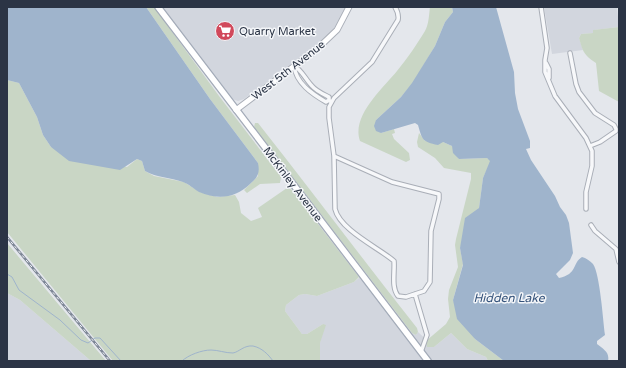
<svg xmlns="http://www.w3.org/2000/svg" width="626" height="368" font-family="'Varela Round',sans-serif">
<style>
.built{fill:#d2d6de}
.green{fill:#c9d6c5}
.water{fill:#9fb4cc}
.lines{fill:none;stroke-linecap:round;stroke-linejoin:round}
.stream{stroke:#9fb4cc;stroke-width:1}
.street-casing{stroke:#a9aeb7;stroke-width:5.5}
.secondary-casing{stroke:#a9aeb7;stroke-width:7}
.primary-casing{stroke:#a3abb8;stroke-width:8}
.street{stroke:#f7f8fa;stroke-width:3.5}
.secondary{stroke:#fff;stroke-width:5}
.primary{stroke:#fff;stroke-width:5.5}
.rail-casing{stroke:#7d8696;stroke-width:2.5}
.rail{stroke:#f4f6f9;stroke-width:1;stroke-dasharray:3;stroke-linecap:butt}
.labels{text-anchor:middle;stroke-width:3;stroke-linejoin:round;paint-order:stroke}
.poi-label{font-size:11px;fill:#2b3445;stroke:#f4f6f9;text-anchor:start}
.street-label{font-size:11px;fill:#2b3445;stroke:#f4f6f9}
.water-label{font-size:12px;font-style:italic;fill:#34527a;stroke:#f4f6f9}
</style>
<rect width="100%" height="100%" fill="#e4e7ec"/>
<!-- built -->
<path class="built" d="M162,7H346L342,16L333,30L322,41L244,99L238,101L232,99L225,93Z
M544,7H617L619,27L594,30L593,33L581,34L579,38L583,50L552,54Z
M365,273L412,333L416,335L418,332L434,347L451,333L467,349L486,357L488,361H320V343L323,324L307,334H302L285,311L286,305L299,295L305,294L317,296L354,282Z
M7,293L20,300L91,361H7Z"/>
<!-- green -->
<path class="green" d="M146,7H154L219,96L281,177L280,183L260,184L247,193L244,190L258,176V163L210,99Z
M430,7H452L453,12L445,22L435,46L413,83L401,97L376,120L381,133L394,129L395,133L392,134L394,139L409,153L410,160L406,162L360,141C351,116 383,88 397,71C407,59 417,44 425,31C429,24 429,14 430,7Z
M619,27V102L599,91L596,63C584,55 583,52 579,38L581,34L593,33V30Z
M7,80L19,83L37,117L43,135L51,147L127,167L137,159L142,161L145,171L154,176L184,182L200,192L217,197L235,195L239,202L241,213L251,221L262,217L258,208L284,190L287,188L291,189L359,277L354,282L317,296L305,294L299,295L286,305L285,311L302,334H307L323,324L326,325L320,343V361H113L7,232Z
M255,123H258C312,191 363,260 417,328L418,332L416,335L412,333L254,127Z
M419,133L425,141L443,142L452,146L459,159L487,158L491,161L483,178L479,208L460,248L463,264L453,300L475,339L504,361H488L486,357L467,349L451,333L434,347H427L426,341L446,324L450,317L448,299L449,290L458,267L455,245L456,239L471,179V173L444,168L435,158L418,147L417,142Z
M7,243L106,361H91L20,300L7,293Z"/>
<!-- water -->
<path class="water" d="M7,7H146L210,99L258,163C260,173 258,177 250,184C236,198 218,200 199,192C194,189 189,184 183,182C170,177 157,178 145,171L142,161L137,159L120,170L69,161L51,147L43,135L37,117L19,83L7,80Z
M452,7H496L514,72L515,93L518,109L530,141V148L526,149L531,160L555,196L560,207L566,215L569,223L573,253L570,260L556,274L559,278C578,274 572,263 582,257C586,258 590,261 593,264C600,274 603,320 605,335L597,341V344C603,349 610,352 608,361H504L475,339L457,319L453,300L463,265L460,248L465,218L479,208L483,178L490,161L487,158L459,159L453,153L452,146L443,142L438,145C422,142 422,139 418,125L415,123L381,133L376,131L374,126L376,120L401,97L412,83L435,46L445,22L453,12Z"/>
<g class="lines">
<!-- stream -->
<path class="stream" d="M7,274L12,277L19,290L60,320L81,340L88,343L95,338H100L121,361
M182,361C188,355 202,350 211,350C218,350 225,353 233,353C239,352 244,345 253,346C262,348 268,354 273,361"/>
<!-- street casing -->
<g class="street-casing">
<path id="street" d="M541,7L547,48L545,60V72L555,96L586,138L592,151V166L586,192V209
M570,53L576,84L579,92L595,113L614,125L616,129V131L600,142L590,146
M546,63L549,69V78
M294,66C296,83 312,94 326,102L329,100L331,102
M294,66C302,70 305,79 312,86C316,91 323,94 329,97V100
M334,156L392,182L439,194V199L431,231L430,282L424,291L406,297L398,296C391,287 395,272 394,261C379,248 340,230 335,209L334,156L329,118V107L334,98L372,62L398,20C399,15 398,12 395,7
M591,225L595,231L616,249L619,262
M415,294L427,335L421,352"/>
</g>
<!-- secondary casing -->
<g class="secondary-casing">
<path id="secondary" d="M236,110L317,49L337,30L349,7"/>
</g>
<!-- primary casing -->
<g class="primary-casing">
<path id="primary" d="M158,7L428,361"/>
</g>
<!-- street -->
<use href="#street" class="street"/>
<!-- secondary -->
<use href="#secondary" class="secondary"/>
<!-- primary -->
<use href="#primary" class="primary"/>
<!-- rail casing -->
<g class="rail-casing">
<path id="rail" d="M7,237L110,361"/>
</g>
<!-- rail -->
<use href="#rail" class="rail"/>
</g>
<!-- icons -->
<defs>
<g id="supermarket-disc" transform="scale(1)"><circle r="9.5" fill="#d1495b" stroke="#f4f6f9"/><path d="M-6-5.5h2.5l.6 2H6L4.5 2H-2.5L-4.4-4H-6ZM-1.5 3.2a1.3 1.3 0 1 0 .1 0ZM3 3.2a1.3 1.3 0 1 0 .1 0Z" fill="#fff"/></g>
</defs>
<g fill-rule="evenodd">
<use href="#supermarket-disc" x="225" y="31"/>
</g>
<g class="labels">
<!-- poi labels -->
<g class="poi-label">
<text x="239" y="35">Quarry Market</text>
</g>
<!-- street labels -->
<g class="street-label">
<text transform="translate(288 70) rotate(-38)" y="4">West 5th Avenue</text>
<text transform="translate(293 184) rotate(53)" y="4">McKinley Avenue</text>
</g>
<!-- water labels -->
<g class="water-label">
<text x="509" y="302">Hidden Lake</text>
</g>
</g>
<!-- border -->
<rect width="626" height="368" fill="none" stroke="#2b3445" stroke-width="16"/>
</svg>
